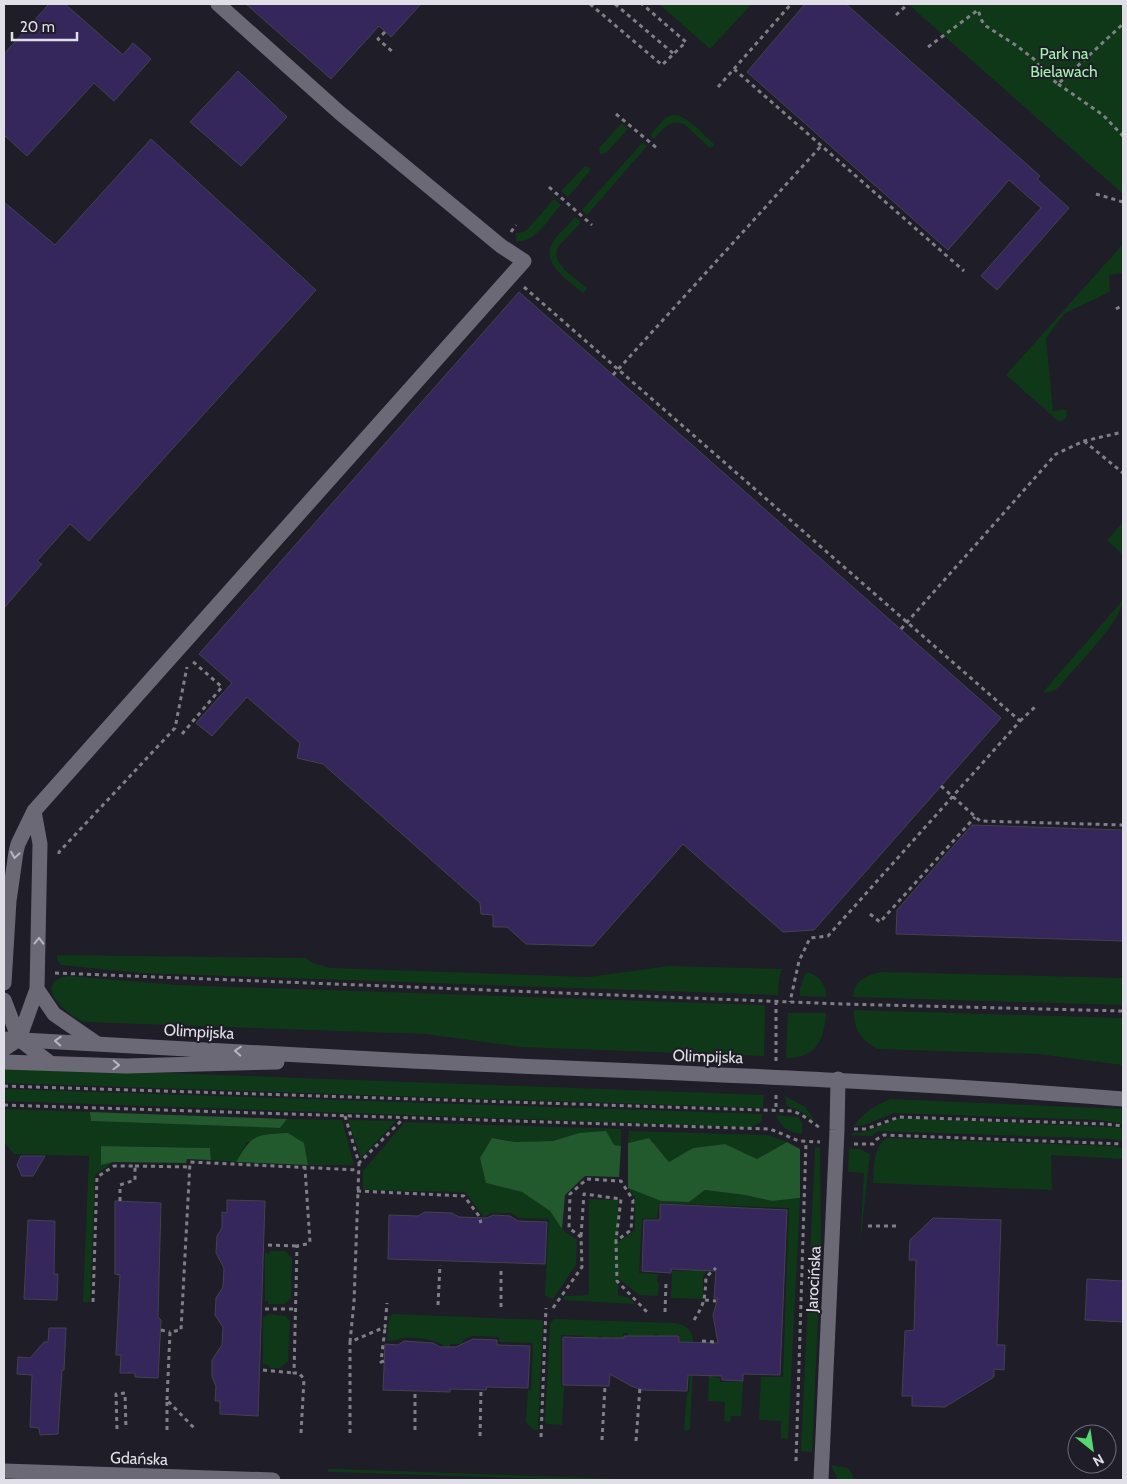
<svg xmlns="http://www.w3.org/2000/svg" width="1127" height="1484" font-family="Cabin,sans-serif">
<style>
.green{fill:#0f3818}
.forest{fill:#22592d}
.building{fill:#35265c;stroke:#44424e}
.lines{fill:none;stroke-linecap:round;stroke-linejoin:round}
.path{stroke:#807f88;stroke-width:3;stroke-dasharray:4 4;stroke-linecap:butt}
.street{stroke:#6b6976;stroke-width:15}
.secondary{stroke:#6b6976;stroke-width:15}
.oneway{stroke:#b7b6bf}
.labels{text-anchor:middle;stroke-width:4;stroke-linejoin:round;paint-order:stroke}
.park-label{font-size:16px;fill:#a2f2ad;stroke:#1f1d27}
.street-label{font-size:16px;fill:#e0dfe7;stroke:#1f1d27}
</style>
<rect width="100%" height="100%" fill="#1f1d27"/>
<!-- green -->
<path class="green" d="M659,4H752L710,49Z
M908,4H1123V194Z
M672,115C687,114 702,134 713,143L714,146L710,148L684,124C669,119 663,129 654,139L650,135L665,118Z
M622,123L628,129L606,153L600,154L599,148Z
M643,142L647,146L587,215L582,210Z
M585,166L590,168L589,172L568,197L561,191Z
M554,199L561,205C550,217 535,244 516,241V233L526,231Z
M575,217L581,222L558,247C549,263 577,279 587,288L583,293C570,282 541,264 552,244C557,234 568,226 575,217Z
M1123,244V273L1109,275L1110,292L1065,313L1046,338L1053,411L1066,409L1067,415L1064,420L1058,421L1006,375Z
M1123,522V555L1107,540Z
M1123,600C1123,620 1071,672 1057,689L1046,693L1043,692Z
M57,955L306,958L313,963L330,968L589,977L669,966L782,969L779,979L778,995L142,973L61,965L57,959Z
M806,972C819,975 826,984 826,997L800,996V988Z
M881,972L1123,978V1005L853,997C854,980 866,976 881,972Z
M68,976L178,985L765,1005L764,1056L520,1047L426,1034L85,1022C67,1016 30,983 68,976Z
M854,1010L1123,1018V1065L1038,1054L878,1049C861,1041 853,1028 854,1010Z
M788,1013H826C824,1040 817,1058 786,1058Z
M4,1067L764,1095L763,1108L4,1083Z
M4,1089L763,1114L761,1122L752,1127L4,1101Z
M785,1096L805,1107L816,1123L804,1113L787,1106Z
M890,1099L1123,1109V1124L1098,1120L894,1113L864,1125L854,1126C864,1111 875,1106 890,1099Z
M4,1109L90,1112L91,1121L280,1128L287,1119L342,1120L354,1165H308L304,1143L247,1142L236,1162L211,1160L210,1148L102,1146L101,1165L113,1162L95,1175L90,1302H83L89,1156L14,1154L4,1142Z
M776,1115L798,1117L802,1122V1134C789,1132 781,1128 776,1115Z
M899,1118L1110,1127L1123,1128V1141L1110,1139L877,1131L872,1136L851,1135L852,1133L865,1132Z
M348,1120L396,1121L361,1158Z
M405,1122L621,1129V1146L614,1145L579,1133L553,1141L515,1142L493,1138L486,1183L522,1192L550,1211L562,1229L577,1240L576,1265L553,1299L545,1296L549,1219L519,1218L511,1213H491L484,1217L465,1192L363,1190V1171Z
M629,1131L767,1135L787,1142L757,1159L725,1144L693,1148L669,1162L649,1138L628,1143Z
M887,1138L1111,1146L1123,1148V1159L1051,1155L1052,1190L873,1183C875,1167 872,1147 887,1138Z
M820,1147L821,1250L812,1452L801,1451L815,1148Z
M849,1149H860L870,1154L860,1245L864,1173L848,1172Z
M628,1188L661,1201L689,1202L705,1190L745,1195L772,1201L800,1198L788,1439L781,1438V1421L759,1420L761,1377H783L789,1208L659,1203L657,1218L642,1219L639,1273L658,1274L657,1282L659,1283L658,1296L639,1295L618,1278V1295L629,1298L635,1304L563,1300L565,1296L589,1295V1199L618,1200V1242L635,1230V1198Z
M270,1251H285L292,1258L291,1298L285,1304H268V1301H265V1253L269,1254Z
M691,1263L708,1270L703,1276V1299L671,1298L672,1271H691Z
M268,1314L286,1316L290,1321L288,1361L280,1368H269V1365L263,1364V1317L267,1316Z
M393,1314L543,1320L538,1430H534L526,1422L528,1389L531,1390L533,1343L499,1342V1337L472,1336L463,1340L462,1344H450L449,1349H444L443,1345C435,1340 413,1336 403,1338C397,1340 393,1341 387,1341L389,1317Z
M554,1319L674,1323C688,1325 693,1331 694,1346L690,1429L688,1431L684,1430L687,1393L689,1392L691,1342L680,1341V1335H677L676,1341L657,1340V1334L653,1335V1340L627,1339L628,1333H623V1340L613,1342V1337H609L608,1342H601V1336L598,1337L597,1346H584V1336L561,1335V1386H564L562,1425L547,1424L545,1422L550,1324Z
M710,1347H713V1377L720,1378V1382H743L741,1416H731L730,1422L724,1421L725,1402L708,1401Z
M831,1465L848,1468L855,1480H838Z
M327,1469H338L650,1480H576L329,1472Z"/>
<!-- forest -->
<path class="forest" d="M90,1112L287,1119L280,1128L91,1121Z
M606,1131L614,1145L621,1146L619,1177L585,1176L565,1195L562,1229L550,1211L522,1192L486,1183L480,1158L492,1138L515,1142L553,1141L579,1133Z
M288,1133L304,1143L308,1165L236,1162C253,1133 256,1135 288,1133Z
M649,1138L669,1162L693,1148L725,1144L757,1159L787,1142L800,1149V1198L772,1201L745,1195L705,1190L689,1202L661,1201L628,1188V1143Z
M101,1146L210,1148L211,1160L187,1159L186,1163L113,1162L101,1165Z"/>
<!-- building -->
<path class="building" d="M49,4H65L123,55L133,43L151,59L114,101L94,83L27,156L4,135V54Z
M246,4H421L391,37L379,26L331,79Z
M805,4H846L1040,176L1037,179L1069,208L997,290L981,276L1041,208L1009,180L948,250L747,72Z
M238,71L287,117L241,166L190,122Z
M151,139L316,290L89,541L70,524L37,561L42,564L4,608V202L55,245Z
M519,292L1001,718L814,930L783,932L683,844L593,946L526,944L507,927H493V915L481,914L480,903L323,764L297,758L300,743L247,697L212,736L196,723L232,683L199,654Z
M972,825L1123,830V941L896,934L897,910Z
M21,1156H45L33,1176H22L17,1165Z
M227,1200L265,1201L258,1416L220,1414V1401H215L216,1386L212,1377V1360L222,1345L223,1327L215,1315L216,1298L223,1287L224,1268L216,1253L217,1236L222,1228V1212L227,1213Z
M115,1201L161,1203L158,1317L161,1320L158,1378L135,1377V1373H120L121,1355H116L120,1275L115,1274Z
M660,1204L787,1210L780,1375L743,1374V1381L722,1380V1376L688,1375L687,1391L643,1390L631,1386L610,1374L609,1386L563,1385V1337L599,1338H624V1336H679V1342L718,1343L713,1315L718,1298H714L716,1271L671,1269V1273L642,1271L644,1220H660Z
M425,1212L452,1213L459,1217L487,1218L493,1215L510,1216L518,1221L547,1222L545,1264L388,1259L389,1215L418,1216Z
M933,1218L1001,1220L997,1345H1005L1004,1370L994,1369V1377L945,1407L912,1406V1396H902L905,1331L914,1330L916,1260H909L910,1240Z
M28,1220L55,1221L54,1274H58L57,1300L24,1299Z
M1087,1279L1123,1281V1322L1085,1320Z
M49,1328H66L64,1370H62L58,1434L40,1435L39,1428L30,1427L32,1375L17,1374L18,1357L30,1358L44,1342H48Z
M473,1339L497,1340V1345L530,1346L528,1388L487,1387L486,1390L450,1389V1392L383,1390L385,1344L398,1345L404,1341L433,1343L440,1347H456Z"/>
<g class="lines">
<!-- path -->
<path class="path" d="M590,4L662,65L686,42L642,4
M615,4L674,54
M896,15L908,4
M385,32L378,39L394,53
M928,47L978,10L982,21L986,26L1017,46L1035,60L1044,73L1058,84L1123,24
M734,69L964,271
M1058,84L1103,115L1123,136
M718,87L791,4
M616,114L658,149
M549,187L592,225
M1096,194L1123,202
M511,232L516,225
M524,287L1020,721L828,936L810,938L799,961L790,1002
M1116,309L1123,305
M613,375L821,146
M1084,441L1123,473
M901,629L1056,454L1084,441L1123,432
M1020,721L1036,706
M182,734L222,687L191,660
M941,786L980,821L1123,825
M59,854V852L175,728L187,667
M870,914L880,922L975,817
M55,973L842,1004L1123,1011
M776,1061V1002
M4,1086L793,1111L802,1115L820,1128
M776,1095V1111
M4,1105L770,1129L799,1141L820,1142
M345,1116L359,1163L404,1118
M854,1129H866L899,1117L1105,1124L1123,1126
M854,1144H873L877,1139L884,1135L1123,1144
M135,1166L190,1167
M357,1191L464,1196L479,1216L481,1223
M868,1226H900
M581,1236L584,1194L621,1199L616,1240
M268,1245L297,1246
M705,1300L716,1301
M93,1302L97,1177L114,1166H135V1180L120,1185V1201
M438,1305L440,1265
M501,1307V1267
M553,1308L582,1267L581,1237L569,1228L570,1194L587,1179L621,1181L633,1200L631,1230L616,1241L617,1281L647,1312
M265,1309H295
M665,1312L666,1282
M694,1320C705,1303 705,1298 706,1277L716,1268
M161,1330L170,1332
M702,1341L715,1342
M350,1342L354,1302L359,1163
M384,1361L381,1362L385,1328
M263,1370L294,1373
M415,1394V1434
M167,1400L170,1332L181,1330L190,1162L358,1170
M117,1429L116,1394L125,1393L126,1429
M167,1430V1400L196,1430
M301,1433L304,1379L299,1373H294L297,1246L307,1244L310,1242L305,1168
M350,1433V1342L385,1327L387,1303
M480,1436L481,1390
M541,1437L546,1308
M602,1440L605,1386
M636,1441L640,1387
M796,1461L806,1142"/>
<!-- street -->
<path class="street" d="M4,983L9,901L16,852L18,844L34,811L524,261L501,246L340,113L218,4
M37,989L54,1014L96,1043
M4,1000L19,1039L50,1063
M4,1049L19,1039L37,989L40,844L34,811
M4,1471L273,1480
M821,1480L837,1130L838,1079"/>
<!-- secondary -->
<path class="secondary" d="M4,1039C133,1045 262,1054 392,1060C636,1072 880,1079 1123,1099
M4,1062L126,1066L277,1062"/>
</g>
<!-- one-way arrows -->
<defs><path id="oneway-chevron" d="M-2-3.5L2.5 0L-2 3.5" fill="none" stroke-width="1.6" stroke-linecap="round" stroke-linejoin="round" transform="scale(1.25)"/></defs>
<g class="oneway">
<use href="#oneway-chevron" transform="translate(15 855) rotate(99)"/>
<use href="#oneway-chevron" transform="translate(39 941) rotate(-89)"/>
<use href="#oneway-chevron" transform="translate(58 1041) rotate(-177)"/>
<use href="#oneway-chevron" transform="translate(238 1051) rotate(-177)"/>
<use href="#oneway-chevron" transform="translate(116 1065) rotate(2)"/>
</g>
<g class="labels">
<!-- park labels -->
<g class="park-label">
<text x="1064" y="59">Park na<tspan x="1064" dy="18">Bielawach</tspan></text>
</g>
<!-- street labels -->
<g class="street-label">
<text transform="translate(199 1031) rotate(3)" y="6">Olimpijska</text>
<text transform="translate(708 1056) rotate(2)" y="6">Olimpijska</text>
<text transform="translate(813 1279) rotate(-87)" y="6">Jarocińska</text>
<text transform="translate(139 1458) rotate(2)" y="6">Gdańska</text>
</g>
</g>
<!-- border -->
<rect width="1127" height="1484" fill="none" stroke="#e0dfe7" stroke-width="10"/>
<!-- north arrow -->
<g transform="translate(1092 1449) rotate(150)"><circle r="24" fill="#1f1d27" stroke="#6c6b74"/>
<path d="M0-4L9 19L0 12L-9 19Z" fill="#56d671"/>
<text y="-8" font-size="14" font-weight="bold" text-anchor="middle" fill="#e0dfe7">N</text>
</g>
<!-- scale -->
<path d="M12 32v8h65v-8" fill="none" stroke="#e0dfe7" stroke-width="2.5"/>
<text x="20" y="32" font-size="15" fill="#e0dfe7" stroke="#1f1d27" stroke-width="4" paint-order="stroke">20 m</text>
</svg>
